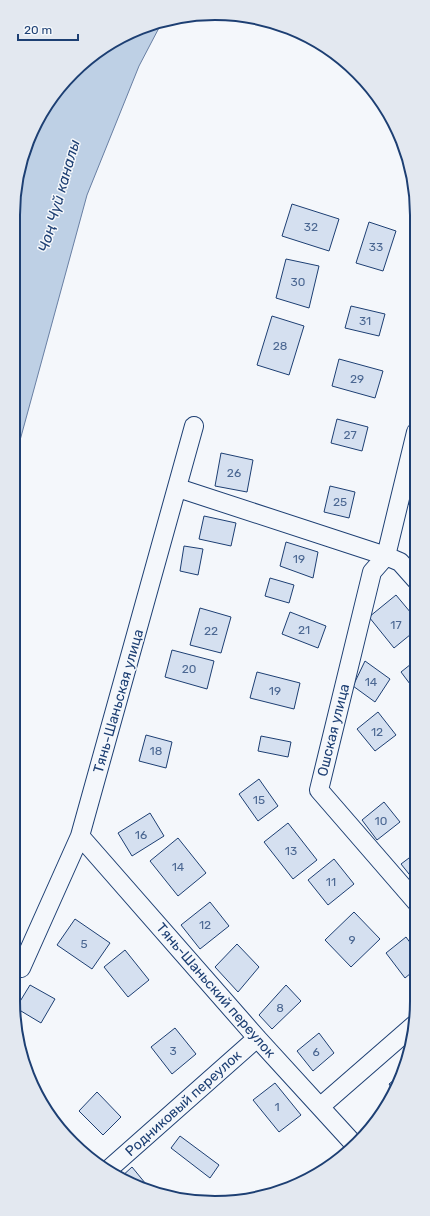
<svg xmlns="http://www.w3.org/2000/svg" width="430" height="1216" font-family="Rubik,sans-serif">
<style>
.water{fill:#bed0e5;stroke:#687fa3}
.building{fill:#d5e0f0;stroke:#1d3f73}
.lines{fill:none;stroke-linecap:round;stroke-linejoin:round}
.minor-casing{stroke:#1d3f73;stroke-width:20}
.minor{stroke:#f4f7fb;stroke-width:18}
.labels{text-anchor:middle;stroke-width:3;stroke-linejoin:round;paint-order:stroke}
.number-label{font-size:12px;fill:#4b6792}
.street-label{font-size:14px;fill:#1d3f73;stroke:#f4f7fb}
.water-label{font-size:15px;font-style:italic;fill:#1d3f73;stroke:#f4f7fb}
.rim{fill:none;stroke:#1d3f73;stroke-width:2}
</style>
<rect width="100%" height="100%" fill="#f4f7fb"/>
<!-- water -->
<path class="water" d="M161,24L139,66L87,195L13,466V215L19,168L23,157L55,92L114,40Z"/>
<!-- building -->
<path class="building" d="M292,204L339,219L329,251L282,236Z
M369,222L396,231L383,271L356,263Z
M286,259L319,266L309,308L276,298Z
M351,306L385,314L379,336L345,328Z
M272,316L304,326L289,375L257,365Z
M339,359L383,371L375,398L332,386Z
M337,419L368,427L362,451L331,443Z
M221,453L253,460L247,492L215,486Z
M415,481H416V507L408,504Z
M330,486L355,492L349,518L324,512Z
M204,516L236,523L231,546L199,539Z
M286,542L318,552L313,578L280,566Z
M184,546L203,549L198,575L180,571Z
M270,578L294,585L289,603L265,596Z
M396,595L416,619V630L394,648L369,617Z
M200,608L231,617L221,653L190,645Z
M290,612L326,626L318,648L282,634Z
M172,650L214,661L207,689L165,677Z
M416,660V692L401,672Z
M365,661L390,679L375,702L353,686Z
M257,672L300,683L294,709L250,698Z
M378,712L396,735L375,751L357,729Z
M146,735L172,742L166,768L139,761Z
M261,736L291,742L288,757L258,751Z
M259,779L278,806L258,821L239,794Z
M384,802L400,822L377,840L362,820Z
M150,813L164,836L132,856L118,833Z
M288,823L317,860L293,879L264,842Z
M178,838L206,873L178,896L150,861Z
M417,852V884L401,864Z
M334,859L354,884L328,905L308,880Z
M210,902L229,926L200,949L181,925Z
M354,912L380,939L351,967L325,940Z
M75,919L110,943L92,969L57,945Z
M406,937L417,952V968L405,978L386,953Z
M237,944L259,967L238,992L215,967Z
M125,950L149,980L128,997L104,967Z
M30,985L55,999L41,1023L16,1008Z
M286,985L301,1001L272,1029L259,1015Z
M175,1028L196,1054L172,1074L151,1047Z
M319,1033L334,1053L313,1071L297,1051Z
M400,1075L393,1090L389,1084Z
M275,1083L301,1115L279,1132L253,1100Z
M97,1092L121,1117L103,1135L79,1111Z
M180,1136L219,1165L210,1178L171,1148Z
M132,1167L150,1189L125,1182L120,1178Z"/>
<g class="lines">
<!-- minor casing -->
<g class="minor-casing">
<path id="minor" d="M178,488L386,556L416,432
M416,580L400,562L386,556L372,572L319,790L417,903
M80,836L257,1038L353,1143
M21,968L80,836L194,426
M321,1106L414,1025
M109,1169L257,1038"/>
</g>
<!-- minor -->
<use href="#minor" class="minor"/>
</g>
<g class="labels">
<!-- number labels -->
<g class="number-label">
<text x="311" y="231">32</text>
<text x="376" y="251">33</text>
<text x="298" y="286">30</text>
<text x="365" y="325">31</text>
<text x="280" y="350">28</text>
<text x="357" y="383">29</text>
<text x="350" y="439">27</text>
<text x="234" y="477">26</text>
<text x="340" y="506">25</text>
<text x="299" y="563">19</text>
<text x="396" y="629">17</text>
<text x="304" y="634">21</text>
<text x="211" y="635">22</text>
<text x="189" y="673">20</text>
<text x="371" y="686">14</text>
<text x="275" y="695">19</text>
<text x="377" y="736">12</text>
<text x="156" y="755">18</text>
<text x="259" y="804">15</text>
<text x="381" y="825">10</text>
<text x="141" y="839">16</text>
<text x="291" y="855">13</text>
<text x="178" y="871">14</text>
<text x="331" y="886">11</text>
<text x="205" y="929">12</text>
<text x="352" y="944">9</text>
<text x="84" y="948">5</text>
<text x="280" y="1012">8</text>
<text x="173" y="1055">3</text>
<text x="316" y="1056">6</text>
<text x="277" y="1111">1</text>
</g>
<!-- street labels -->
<g class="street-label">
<text transform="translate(118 701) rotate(-74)" y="5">Тянь-Шаньская улица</text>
<text transform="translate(333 730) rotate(-76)" y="5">Ошская улица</text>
<text transform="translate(216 990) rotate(49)" y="5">Тянь-Шаньский переулок</text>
<text transform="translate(183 1103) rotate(-42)" y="5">Родниковый переулок</text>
</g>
<!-- water labels -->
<g class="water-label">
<text transform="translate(59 196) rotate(-74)" y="5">Чоң Чүй каналы</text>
</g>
</g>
<!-- crop -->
<path d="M0 0H430V1216H0ZM215 20H215A195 195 0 0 1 410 215V1001A195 195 0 0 1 215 1196H215A195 195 0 0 1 20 1001V215A195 195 0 0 1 215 20Z" fill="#e3e8f0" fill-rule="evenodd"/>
<path class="rim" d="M215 20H215A195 195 0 0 1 410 215V1001A195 195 0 0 1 215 1196H215A195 195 0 0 1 20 1001V215A195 195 0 0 1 215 20Z"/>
<!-- scale -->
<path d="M18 34v6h60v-6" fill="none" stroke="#1d3f73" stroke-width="2"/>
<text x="24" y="34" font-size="12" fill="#1d3f73" stroke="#f4f7fb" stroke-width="3" paint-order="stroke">20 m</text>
</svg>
